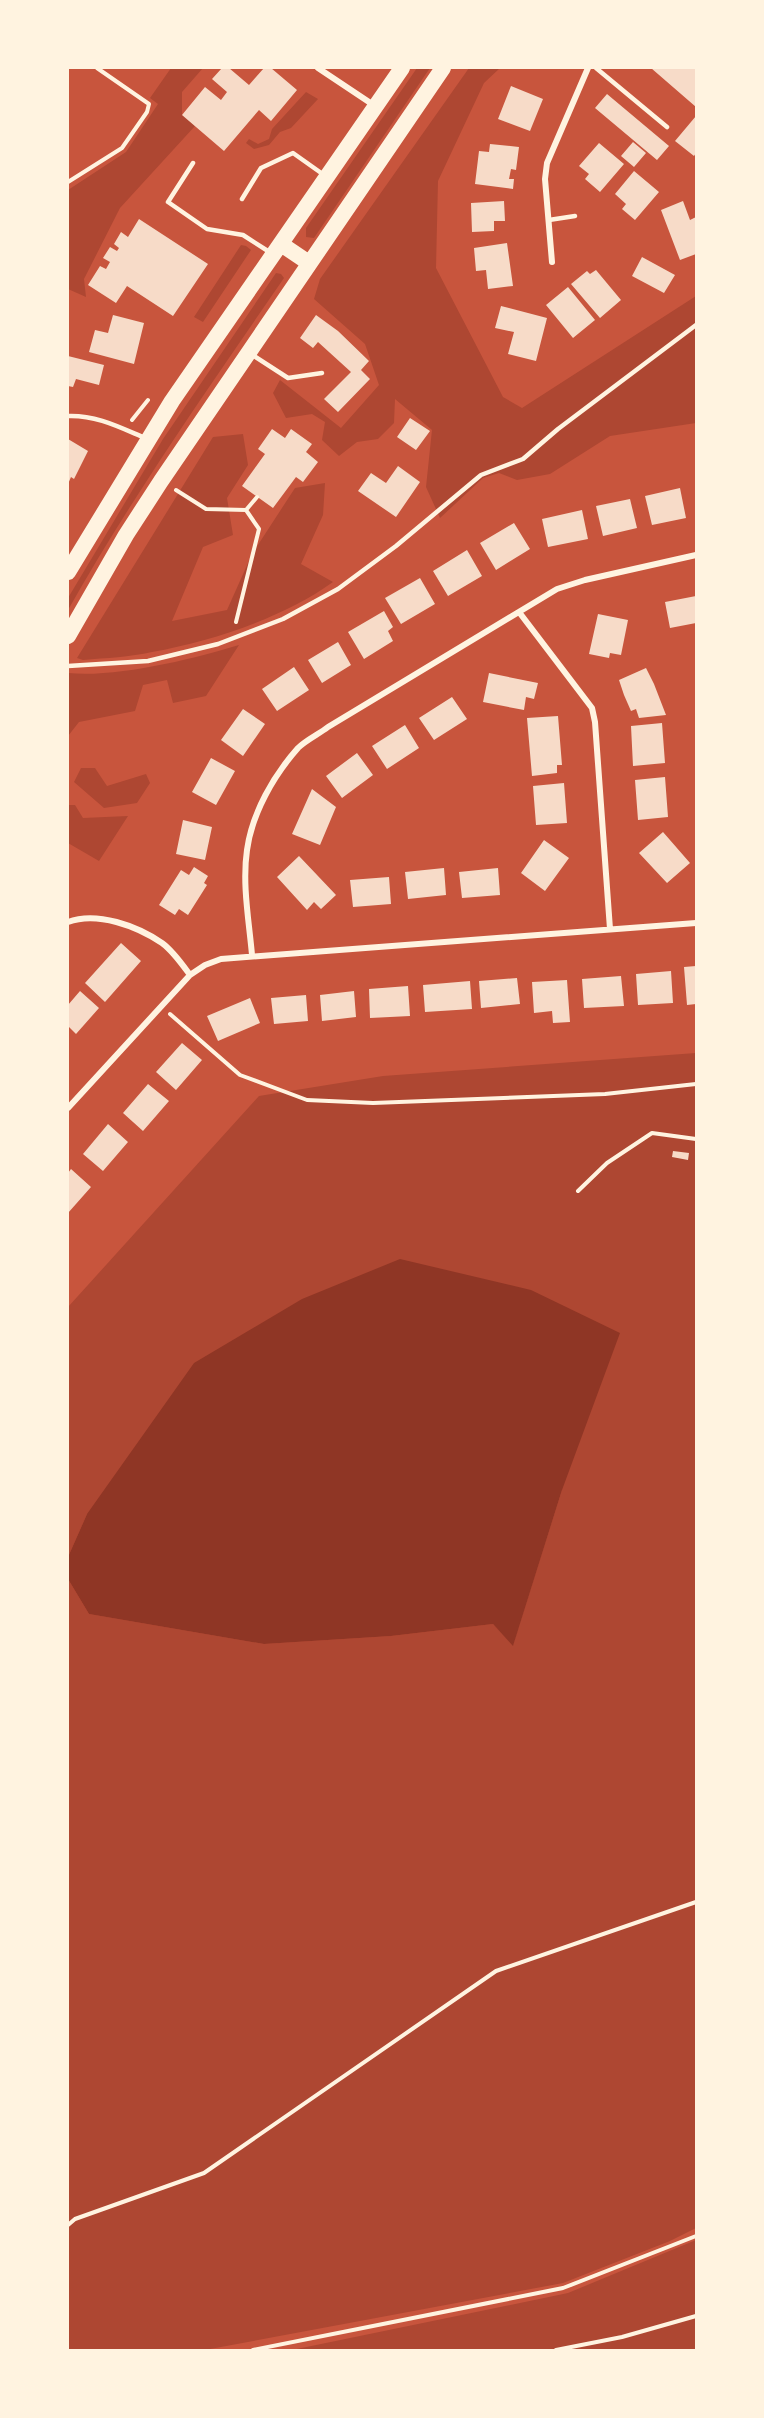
<svg xmlns="http://www.w3.org/2000/svg" width="764" height="2418" font-family="Manrope,sans-serif">
<style>
.green{fill:#ae4732}
.water{fill:#8f3625}
.building{fill:#f7dbc8}
.lines{fill:none;stroke-linecap:round;stroke-linejoin:round}
.path{stroke:#fff3e0;stroke-width:4}
.service{stroke:#fff3e0;stroke-width:4.5}
.minor{stroke:#fff3e0;stroke-width:6}
.trunk{stroke:#fff3e0;stroke-width:16}
</style>
<rect width="100%" height="100%" fill="#c8553d"/>
<!-- green -->
<path class="green" d="M171,68H203L182,92V114L195,126L120,208L84,279L86,297L68,289V190L126,152L158,104L150,98Z
M417,68H430L314,238L306,237V228Z
M469,68H500L484,83L438,181L436,268L503,397L522,408L696,296V423L610,436L550,474L517,480L499,473L483,478L440,518L426,487L432,430L395,399L394,423L378,439L357,442L339,456L322,440L325,422L312,414L286,418L273,393L280,380L341,428L379,385L365,344L314,299L320,279Z
M306,92L318,99L291,128L280,132L269,145L254,149L246,143L249,139L258,144L269,139L272,129Z
M241,245L246,246L251,250L203,322L194,317Z
M276,273L281,274L284,278C209,387 133,495 68,610V598L163,439Z
M243,434L248,465L227,498L233,535L203,547L172,621L227,610L252,554L295,488L325,483L323,515L301,564L333,582C283,618 212,641 152,652C130,657 106,658 83,660L77,658L213,437Z
M239,645L206,696L173,703L167,680L143,685L135,711L79,722L68,736V673C115,678 194,659 239,645Z
M81,768H95L107,786L146,774L150,783L137,803L104,808L74,782Z
M68,805H75L83,818L128,816L99,861L68,843Z
M696,1053V2228L670,2241L563,2283L210,2349L68,2350V1579L89,1614L264,1644L391,1636L493,1624L513,1645L562,1490L87,1514L68,1557V1307L259,1096L383,1076Z
M696,2240V2350H292L568,2293Z"/>
<!-- water -->
<path class="water" d="M400,1259L531,1290L620,1333L562,1490L513,1646L493,1624L391,1636L264,1644L89,1614L68,1579V1557L87,1514L194,1363L302,1299Z"/>
<!-- building -->
<path class="building" d="M222,68H229L249,85L264,68H271L297,90L271,121L259,110L224,151L182,115L205,87L221,100L227,92L212,79Z
M651,68H696V107Z
M511,86L543,99L530,131L498,119Z
M607,94L669,146L657,160L595,108Z
M696,116V153L694,156L675,141Z
M633,142L646,153L634,167L621,156Z
M599,143L624,164L600,192L585,179L589,174L579,166Z
M490,144L519,147L516,170L511,169L509,179H514L513,189L475,184L479,151L489,152Z
M634,171L659,192L635,220L622,209L626,204L615,194Z
M504,201L505,221H494V231L472,232L471,203Z
M683,201L690,220L696,217V254L680,260L661,210Z
M139,219L208,264L173,316L127,286L116,303L88,285L100,266L106,269L110,262L103,258L110,247L117,251L119,248L114,244L121,232L128,237Z
M507,243L513,286L488,289L486,270L476,271L474,248Z
M642,257L675,275L664,293L632,276Z
M596,270L621,300L600,318L571,284L587,271L590,274Z
M568,287L595,320L573,338L546,305Z
M501,306L547,318L536,361L508,354L514,332L495,328Z
M113,315L144,323L134,364L89,352L95,330L108,333Z
M316,315L338,331L369,361L361,370L370,379L338,412L324,399L351,372L318,342L313,348L300,338Z
M68,356L104,365L99,385L76,379L73,387L68,386Z
M410,418L430,431L416,450L397,437Z
M272,429L285,438L291,429L312,444L306,452L318,462L303,482L296,477L273,508L242,486L265,454L258,449Z
M68,439L88,451L74,479L71,477L68,484Z
M398,466L420,482L396,517L358,491L371,473L386,483Z
M680,488L686,518L652,525L645,496Z
M630,499L637,528L603,536L596,506Z
M582,510L588,539L548,547L542,519Z
M514,523L530,549L496,570L480,543Z
M467,550L482,576L448,596L433,571Z
M420,578L435,604L401,624L385,598Z
M696,596V623L670,628L665,602Z
M384,611L393,627L388,631L393,641L364,659L348,632Z
M598,614L628,620L621,655L610,653L609,658L589,654Z
M338,642L351,665L322,683L308,660Z
M294,667L309,690L277,711L262,689Z
M646,668L654,684L666,715L639,718L636,709L631,711L624,695L619,680Z
M489,673L538,683L534,699L526,697L524,710L483,702Z
M452,697L467,719L434,740L419,718Z
M243,709L265,724L243,756L221,740Z
M558,716L562,765H557V773L532,776L527,718Z
M662,723L665,763L633,766L631,726Z
M405,725L419,748L387,769L372,746Z
M357,753L373,775L342,798L326,776Z
M211,758L235,771L216,805L192,792Z
M665,777L668,817L638,820L635,780Z
M564,783L567,823L536,825L533,786Z
M312,789L336,807L320,845L292,834Z
M183,820L212,827L205,860L176,854Z
M663,832L690,863L667,883L639,853Z
M544,840L569,858L545,891L521,873Z
M299,856L336,895L321,909L314,902L307,910L277,877Z
M194,867L208,876L204,883L207,885L188,915L179,909L175,915L159,905L181,870L189,875Z
M444,868L446,895L408,899L405,872Z
M498,868L500,895L462,898L459,872Z
M389,877L391,904L353,907L350,880Z
M121,943L141,961L105,1002L85,983Z
M696,966V1004L687,1005L684,967Z
M671,971L673,1003L638,1005L636,974Z
M621,976L624,1006L584,1008L582,979Z
M517,978L520,1004L481,1008L479,981Z
M567,980L570,1022L553,1023L552,1011L534,1013L532,982Z
M470,981L472,1009L425,1012L423,985Z
M408,986L410,1016L370,1018L369,989Z
M80,991L99,1008L76,1034L68,1026V1005Z
M354,991L356,1017L322,1021L320,995Z
M306,995L308,1021L274,1024L271,998Z
M250,998L260,1023L218,1041L207,1016Z
M182,1043L202,1060L176,1090L156,1072Z
M148,1084L169,1101L143,1131L123,1113Z
M108,1124L128,1142L103,1171L83,1154Z
M673,1151L689,1153L688,1160L672,1157Z
M71,1169L91,1187L68,1213V1173Z"/>
<g class="lines">
<!-- path -->
<path class="path" d="M68,182L122,148L147,112L149,104L97,68
M132,420L148,400
M176,490L206,509L246,510L257,497
M236,622L259,529L246,510
M170,1014L240,1075L307,1100L373,1103L605,1094L696,1084
M578,1191L607,1163L652,1133L696,1139
M68,2225L75,2219L204,2173L496,1971L696,1902
M253,2350L563,2288L696,2236
M556,2350L622,2337L696,2316"/>
<!-- service -->
<path class="service" d="M596,68L667,127
M193,163L168,202L207,229L243,235L271,253
M242,199L261,168L293,153L324,175
M549,220L575,216
M251,354L288,378L322,373
M68,416C96,415 119,427 145,438
M68,666L148,661L218,644L283,619L338,589L396,546L481,475L523,459L558,429L696,325"/>
<!-- minor -->
<path class="minor" d="M318,68L375,106
M552,262L545,179L547,163L588,68
M519,612L592,708L595,722L610,929
M68,922C97,911 137,926 162,943C173,951 182,964 190,975
M252,955C249,921 242,884 247,850C252,813 274,775 298,748C306,740 319,734 328,727L557,589L585,580L696,555
M68,1108L190,975L205,965L221,959L696,923"/>
<!-- trunk -->
<path class="trunk" d="M281,244L309,263
M68,572L172,401L402,68
M68,636L126,535L161,481L443,68"/>
</g>
<!-- border -->
<rect width="764" height="2418" fill="none" stroke="#fff3e0" stroke-width="138"/>
</svg>
